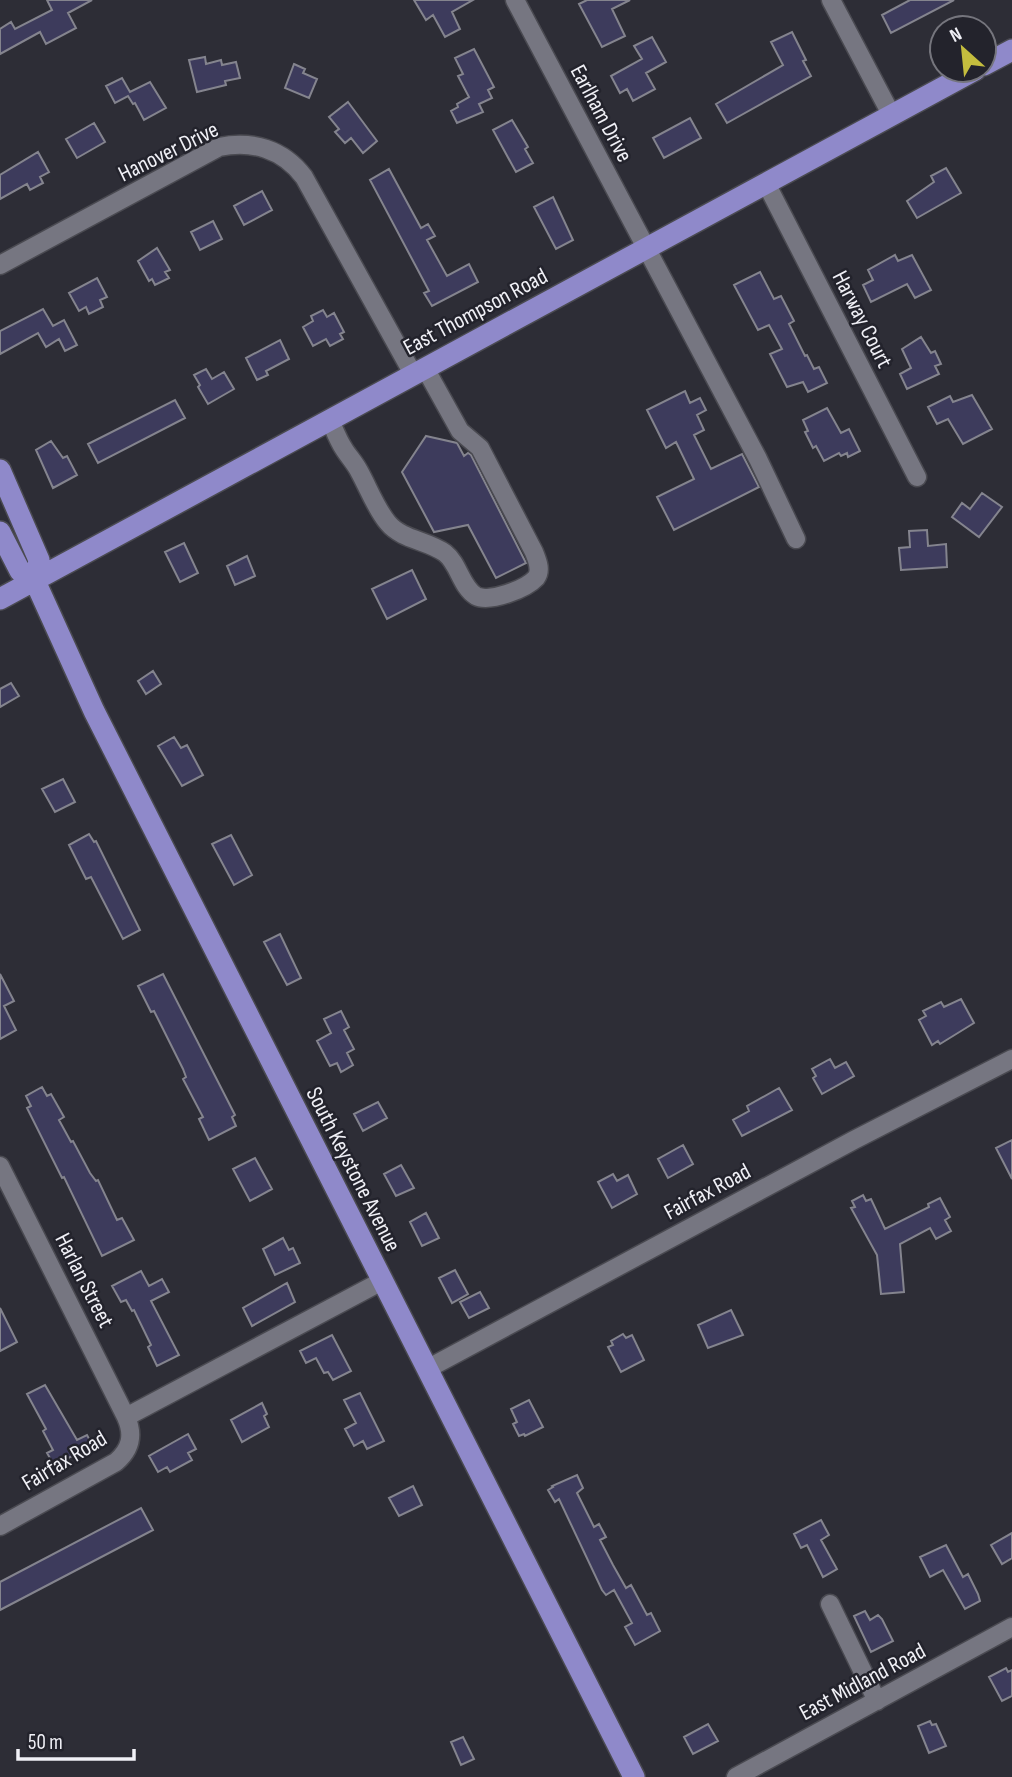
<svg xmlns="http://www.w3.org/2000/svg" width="1012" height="1777" font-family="'Sofia Sans Condensed',sans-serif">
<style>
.building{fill:#3d3b5c;stroke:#84848e;stroke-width:2}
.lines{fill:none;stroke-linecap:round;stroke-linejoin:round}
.minor-casing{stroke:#4a4a51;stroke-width:21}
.major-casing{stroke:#4a4a51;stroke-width:24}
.minor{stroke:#767681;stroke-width:18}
.major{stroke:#8f89ca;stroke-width:21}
.labels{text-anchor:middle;stroke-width:5;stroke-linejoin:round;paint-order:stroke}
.street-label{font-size:23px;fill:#f0f0f6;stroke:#23232c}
</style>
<rect width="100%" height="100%" fill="#2d2d36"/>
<!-- building -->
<path class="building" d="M47,0H92L68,13L76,28L46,44L40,32L0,54V29L11,22L15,29L52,10Z
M414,0H473L452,12L460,29L445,37L433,15L426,20Z
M587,0H630L612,9L625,36L602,47L579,4Z
M910,0H954L891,33L882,15Z
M792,32L806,60L803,61L811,76L727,123L716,104L783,65L771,42Z
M652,37L666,62L646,73L655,89L633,101L627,89L620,93L611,76L642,59L634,46Z
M474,49L494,87L488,90L492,98L479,104L483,112L457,123L451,111L458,107L457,104L469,97L458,76L463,74L455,58Z
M205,57L206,64L221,60L222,65L236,62L240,78L225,81L226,85L197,92L189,60Z
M294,64L305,69L303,73L317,79L309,98L285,88Z
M122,78L130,92L150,82L166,108L144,120L135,103L133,104L128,96L115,103L106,86Z
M348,102L377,141L363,153L351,138L345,143L335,132L339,129L329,117Z
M690,118L701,138L664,158L653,138Z
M512,120L528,147L525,149L533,163L516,172L493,130Z
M94,123L105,142L77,158L66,139Z
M38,152L49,172L40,177L43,183L30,190L27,184L0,199V175Z
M946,168L961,193L917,218L907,201L934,182L931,176Z
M389,169L421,228L428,224L435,236L427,240L447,276L469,264L478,282L432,306L424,293L429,291L370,180Z
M262,191L272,210L244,225L234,206Z
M553,197L573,240L556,249L534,207Z
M213,221L222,239L200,250L191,232Z
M157,248L170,270L165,272L169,278L155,285L152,279L149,281L138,261Z
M895,255L898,261L912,255L931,290L915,298L907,284L871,302L863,285L873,280L868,270Z
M760,272L774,299L781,296L794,321L789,324L805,356L807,355L814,369L819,367L827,383L808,392L803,382L787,387L770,354L782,349L769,325L758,330L734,285Z
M97,278L107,297L100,300L103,307L89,314L86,307L79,311L69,293Z
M43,309L53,326L64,320L77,345L65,351L59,339L46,347L38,333L0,354V331Z
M323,310L327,317L334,313L344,332L340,334L343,339L330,346L326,339L313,346L303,327L313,321L311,316Z
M921,337L931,353L935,351L941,364L935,366L939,374L907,389L900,374L911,368L902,349Z
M280,340L289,359L266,371L268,375L257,380L246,358Z
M206,369L212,379L224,372L234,389L208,404L198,387L200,385L194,375Z
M685,391L690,403L700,398L706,410L697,415L704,430L694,435L711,469L742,454L759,487L674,530L657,497L694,479L676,442L666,448L647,410Z
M972,395L992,429L963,444L948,419L937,424L928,407L950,396L953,402Z
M175,400L185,418L98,463L88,444Z
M827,408L841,433L849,429L860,451L848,457L847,453L841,456L839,453L824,461L816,446L813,448L805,432L808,431L803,420Z
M426,436L457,443L464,456L468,453L471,455L526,563L496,578L468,525L434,532L402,472Z
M51,441L63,458L67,456L77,475L53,488L36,450Z
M982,493L1002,507L979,537L952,517L962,503L970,509Z
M927,530L928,546L946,544L947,567L901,570L899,548L910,547L909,531Z
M184,543L198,573L180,582L165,552Z
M247,556L255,576L235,585L227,566Z
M412,570L426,599L387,619L372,589Z
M153,671L161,684L146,694L138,681Z
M11,683L19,696L0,707V689Z
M174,737L181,748L187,745L203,775L182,786L158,746Z
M63,779L75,802L55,812L42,789Z
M89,834L94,842L96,841L140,930L123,939L91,877L86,879L69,845Z
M231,835L252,875L234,885L212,844Z
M280,934L301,978L287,985L264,942Z
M0,974L14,1001L4,1006L16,1030L0,1039Z
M163,974L235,1115L232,1117L236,1126L209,1140L199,1119L203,1117L183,1079L186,1077L183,1069L154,1011L151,1012L138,986Z
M961,999L974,1023L940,1044L938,1041L932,1045L919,1020L926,1016L923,1011L941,1002L944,1007Z
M341,1011L349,1027L344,1030L354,1049L347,1053L353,1065L341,1072L337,1063L330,1066L317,1041L331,1033L324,1019Z
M830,1059L835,1068L846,1062L854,1076L822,1094L813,1078L816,1076L812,1069Z
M42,1087L47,1096L51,1094L64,1117L59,1120L71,1142L73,1141L90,1173L96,1181L98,1180L117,1220L122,1218L134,1240L102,1256L64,1177L62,1178L27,1108L31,1106L26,1096Z
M779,1088L792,1110L742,1136L733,1120L749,1111L747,1106Z
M378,1102L387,1118L363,1131L354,1114Z
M1012,1140V1179L996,1148Z
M683,1145L693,1164L668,1178L658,1159Z
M255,1158L272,1189L250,1201L233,1169Z
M401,1165L414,1188L396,1196L384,1174Z
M613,1174L617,1181L628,1175L637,1194L612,1208L598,1182Z
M863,1195L866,1201L871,1199L885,1229L929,1207L928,1204L940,1198L950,1217L945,1220L951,1231L936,1239L930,1228L900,1244L904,1292L881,1294L877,1255L851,1208L855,1207L852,1201Z
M426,1213L439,1238L422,1246L410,1222Z
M283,1238L289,1250L293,1248L300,1263L275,1275L263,1249Z
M455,1270L468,1294L452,1303L439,1278Z
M141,1271L149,1286L162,1279L169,1292L151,1301L179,1355L157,1366L148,1347L151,1345L134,1310L132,1311L126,1300L121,1302L112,1286Z
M287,1283L295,1302L252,1326L243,1308Z
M480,1292L489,1308L469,1318L460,1302Z
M0,1308L17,1342L0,1351Z
M731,1310L743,1335L708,1348L698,1325Z
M623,1334L626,1338L632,1335L644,1360L621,1372L608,1347L613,1345L611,1341Z
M332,1335L351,1371L333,1380L328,1372L324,1373L316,1358L306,1363L300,1351Z
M45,1385L77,1440L87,1435L93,1446L54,1465L47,1453L53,1450L43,1431L46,1429L27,1394Z
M360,1393L384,1441L367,1449L363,1441L354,1446L345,1429L356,1423L344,1400Z
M529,1400L543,1427L525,1436L524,1434L519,1436L513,1424L517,1422L511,1409Z
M262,1403L267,1414L264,1416L269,1427L242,1442L231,1420Z
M188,1434L196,1449L188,1453L192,1460L170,1472L167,1467L158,1472L149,1456Z
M577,1475L583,1488L577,1493L594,1527L599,1524L606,1537L600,1540L613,1565L626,1588L631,1585L647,1615L651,1613L660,1631L635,1645L625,1627L632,1623L614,1590L606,1595L602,1590L559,1499L555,1502L548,1490L553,1487L552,1486Z
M413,1486L422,1505L399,1516L389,1498Z
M141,1508L153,1530L0,1610V1582Z
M821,1520L829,1535L821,1540L837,1569L823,1577L807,1545L801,1548L794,1534Z
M1012,1533V1558L1002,1564L991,1545Z
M946,1545L963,1577L968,1574L978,1594L980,1601L965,1609L943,1570L930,1577L920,1557Z
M865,1611L870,1620L878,1615L882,1619L893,1641L871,1652L854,1616Z
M1006,1668L1008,1672L1012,1670V1696L1002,1701L989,1677Z
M930,1721L932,1725L936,1724L946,1746L929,1753L918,1726Z
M708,1724L718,1741L693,1754L684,1737Z
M463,1737L474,1759L461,1765L451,1742Z"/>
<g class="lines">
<!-- minor casing -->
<g class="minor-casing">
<path id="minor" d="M515,0L758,459L796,539
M831,0L892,116
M766,183L917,477
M0,265L219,147C252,140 283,149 304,177L413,374
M330,420C334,429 338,440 344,449C349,457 355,463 359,471C368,487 376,509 388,523C402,540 427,540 445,553C459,564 461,587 476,596C489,603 526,589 536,578C542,570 537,560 534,552L480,448L460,431L425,368
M0,1166L126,1417C134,1435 131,1449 116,1462L0,1526
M427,1369L854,1140L1012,1059
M126,1417L382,1281
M830,1604L877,1701
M736,1777L1012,1627"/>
</g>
<!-- major casing -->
<g class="major-casing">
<path id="major" d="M984,65L1012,50
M0,470L39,560L35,581
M0,532L20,571L35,581L94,711L634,1777
M0,599L975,70"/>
</g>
<!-- minor -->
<use href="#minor" class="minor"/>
<!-- major -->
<use href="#major" class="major"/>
</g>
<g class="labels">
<!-- street labels -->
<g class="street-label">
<text transform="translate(602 113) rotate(62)" y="8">Earlham Drive</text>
<text transform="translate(168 151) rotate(-26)" y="8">Hanover Drive</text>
<text transform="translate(475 311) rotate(-28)" y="8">East Thompson Road</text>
<text transform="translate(863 319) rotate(63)" y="8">Harway Court</text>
<text transform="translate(354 1169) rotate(63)" y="8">South Keystone Avenue</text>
<text transform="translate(707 1191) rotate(-28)" y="8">Fairfax Road</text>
<text transform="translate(85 1280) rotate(63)" y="8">Harlan Street</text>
<text transform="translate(64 1460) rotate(-31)" y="8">Fairfax Road</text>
<text transform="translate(862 1681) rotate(-28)" y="8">East Midland Road</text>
</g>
</g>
<!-- north arrow -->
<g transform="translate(963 49) rotate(333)"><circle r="33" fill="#23232c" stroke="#75757d" stroke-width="2"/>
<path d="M0-5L12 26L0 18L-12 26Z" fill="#c4bd3e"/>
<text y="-10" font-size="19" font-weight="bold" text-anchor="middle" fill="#f0f0f6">N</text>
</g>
<!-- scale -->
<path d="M18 1749v10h116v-10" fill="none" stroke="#f0f0f6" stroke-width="3.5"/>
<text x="28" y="1749" font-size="21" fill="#f0f0f6" stroke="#23232c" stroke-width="5" paint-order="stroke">50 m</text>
</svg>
